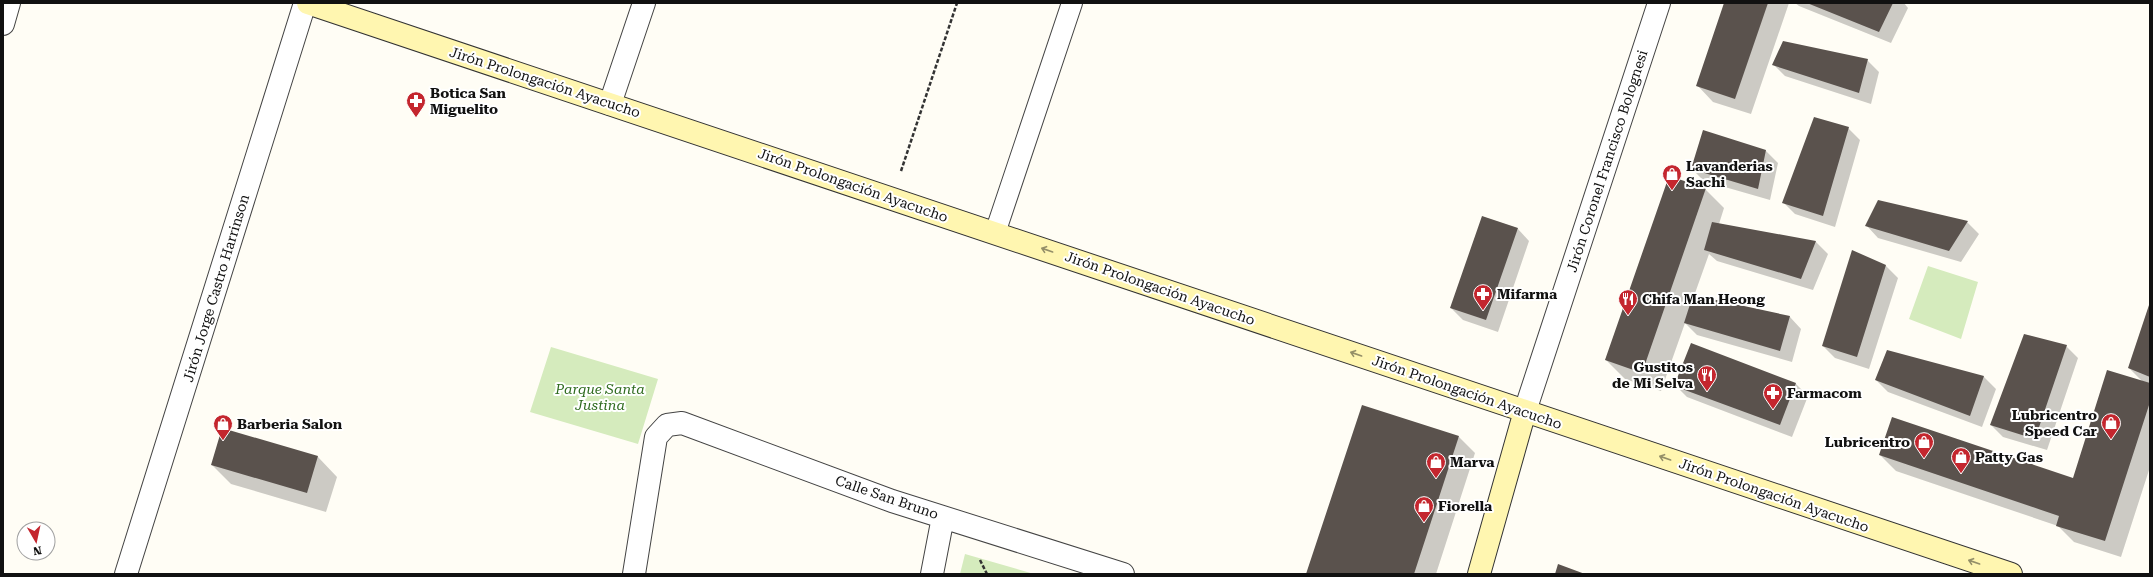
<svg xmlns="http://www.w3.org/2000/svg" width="2153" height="577" font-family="'Roboto Serif',serif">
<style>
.green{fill:#d5ebbd}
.shadow{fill:#0003}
.building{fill:#5a524d}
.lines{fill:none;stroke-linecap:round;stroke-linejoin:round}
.lane-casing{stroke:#444;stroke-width:22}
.street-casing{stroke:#444;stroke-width:24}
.secondary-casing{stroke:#333;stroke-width:24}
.path{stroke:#333;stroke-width:2.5;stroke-dasharray:4 2;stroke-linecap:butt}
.lane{stroke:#fff;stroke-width:20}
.street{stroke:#fff;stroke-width:22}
.secondary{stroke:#fff6b0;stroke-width:22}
.oneway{stroke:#948f68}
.labels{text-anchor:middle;stroke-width:4;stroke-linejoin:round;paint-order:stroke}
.street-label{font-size:14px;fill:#111;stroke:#fff}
.poi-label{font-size:14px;font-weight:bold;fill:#111;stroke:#fff;text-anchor:start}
.park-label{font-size:14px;font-style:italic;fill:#2f6b1f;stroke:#fff}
</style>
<rect width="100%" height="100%" fill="#fffdf5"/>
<!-- green -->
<path class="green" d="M1928,266L1978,282L1961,339L1909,319Z
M551,347L658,379L638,444L530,412Z
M965,554L1034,574H960Z"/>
<!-- shadow -->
<path class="shadow" d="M1725,3H1789L1751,114L1713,102L1697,85Z
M1795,3H1904L1908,8L1891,43L1799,6Z
M1867,60L1879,72L1871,104L1785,76L1774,65Z
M1848,128L1860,140L1835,227L1795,214L1783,202Z
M1766,151L1778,163L1770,200L1704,181L1692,169Z
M1705,189L1724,208L1719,224L1816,242L1828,254L1813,290L1717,261L1709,254L1694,296L1790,317L1801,329L1792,362L1697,335L1685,323L1661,391L1625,379L1606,360Z
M1967,222L1979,234L1961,262L1878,238L1867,226Z
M1518,229L1529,241L1498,332L1463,320L1451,308Z
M1853,252L1886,266L1898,278L1869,369L1835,358L1823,346Z
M2150,304V467L2121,557L2074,542L2058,526L1896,471L1880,455L2073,479L2143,382L2129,368Z
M2066,346L2078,358L2047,450L2003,437L1991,425Z
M1887,351L1984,377L1996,389L1982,427L1888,392L1876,380Z
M1796,384L1808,396L1792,437L1687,397L1675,385Z
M1459,437L1475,453L1436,574H1308Z
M318,457L337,477L326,512L231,484L212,465Z"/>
<!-- building -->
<path class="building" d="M1724,3H1768L1735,99L1696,86Z
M1807,3H1893L1879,32Z
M1783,41L1868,59L1859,93L1772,65Z
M1814,117L1849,127L1823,216L1782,203Z
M1703,130L1766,150L1758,189L1691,169Z
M1669,176L1706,188L1642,373L1605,360Z
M1878,200L1968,221L1949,251L1865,226Z
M1482,216L1518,228L1486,320L1450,308Z
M1712,222L1816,241L1801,279L1704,250Z
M1852,250L1886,265L1857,357L1822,346Z
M1693,295L1790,316L1780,351L1684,323Z
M2150,302V377L2128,368Z
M2024,334L2067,345L2035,439L1990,425Z
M1691,343L1796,383L1780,425L1674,386Z
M1887,350L1984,376L1970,416L1875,380Z
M2107,370L2150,383V402L2105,541L2056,526L2059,516L1879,455L1892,417L2073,478Z
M1362,405L1459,436L1414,574H1306Z
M222,428L318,456L307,493L211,465Z
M1558,564L1585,574H1555Z"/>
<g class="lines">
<!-- lane casing -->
<g class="lane-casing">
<path id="lane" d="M995,233L1072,3"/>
</g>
<!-- street casing -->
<g class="street-casing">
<path id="street" d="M3,24L9,3
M610,104L644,3
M1525,411L1659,3
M126,574L305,3
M634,574L656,437L667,425L682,423L892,501L1123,574
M932,574L943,517"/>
</g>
<!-- secondary casing -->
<g class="secondary-casing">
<path id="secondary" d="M308,3L2011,574
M1479,574L1525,411"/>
</g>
<!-- path -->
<path class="path" d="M901,171L957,3
M980,560L987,574"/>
<!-- lane -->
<use href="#lane" class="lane"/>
<!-- street -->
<use href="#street" class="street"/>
<!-- secondary -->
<use href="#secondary" class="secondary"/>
</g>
<!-- one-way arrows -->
<defs><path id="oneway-shaft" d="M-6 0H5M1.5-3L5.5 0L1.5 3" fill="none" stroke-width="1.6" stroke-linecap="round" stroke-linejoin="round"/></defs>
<g class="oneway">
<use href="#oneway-shaft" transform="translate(1047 250) rotate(-161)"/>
<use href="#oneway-shaft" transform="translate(1356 354) rotate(-161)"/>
<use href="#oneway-shaft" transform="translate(1665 458) rotate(-161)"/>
<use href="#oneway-shaft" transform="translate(1974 562) rotate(-161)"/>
</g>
<!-- icons -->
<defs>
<g id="pharmacy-pin" transform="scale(1)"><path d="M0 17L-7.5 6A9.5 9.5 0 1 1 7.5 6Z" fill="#c4262e" stroke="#fff"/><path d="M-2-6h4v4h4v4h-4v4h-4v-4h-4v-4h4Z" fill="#fff"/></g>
<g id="shop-pin" transform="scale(1)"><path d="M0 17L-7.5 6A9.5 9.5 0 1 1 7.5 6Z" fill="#c4262e" stroke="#fff"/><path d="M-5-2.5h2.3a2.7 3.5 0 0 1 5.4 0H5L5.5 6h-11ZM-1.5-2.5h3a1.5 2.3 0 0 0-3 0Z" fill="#fff"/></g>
<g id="restaurant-pin" transform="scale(1)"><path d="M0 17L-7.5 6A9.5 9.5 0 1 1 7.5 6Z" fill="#c4262e" stroke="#fff"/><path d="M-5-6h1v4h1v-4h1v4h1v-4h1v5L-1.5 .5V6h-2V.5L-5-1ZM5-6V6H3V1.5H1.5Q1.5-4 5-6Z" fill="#fff"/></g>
</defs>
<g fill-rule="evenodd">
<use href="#pharmacy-pin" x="416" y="101"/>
<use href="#shop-pin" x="1672" y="174"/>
<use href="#pharmacy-pin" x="1483" y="294"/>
<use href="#restaurant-pin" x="1628" y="299"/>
<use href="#restaurant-pin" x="1707" y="375"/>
<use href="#pharmacy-pin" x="1773" y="393"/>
<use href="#shop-pin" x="2111" y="423"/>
<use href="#shop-pin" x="223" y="424"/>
<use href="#shop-pin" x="1924" y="442"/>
<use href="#shop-pin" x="1961" y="457"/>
<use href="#shop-pin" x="1436" y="462"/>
<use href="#shop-pin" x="1424" y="506"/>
</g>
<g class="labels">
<!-- street labels -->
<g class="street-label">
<text transform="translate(545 82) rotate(18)" y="5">Jirón Prolongación Ayacucho</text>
<text transform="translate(1607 161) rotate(-72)" y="5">Jirón Coronel Francisco Bolognesi</text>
<text transform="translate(853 185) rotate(19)" y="5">Jirón Prolongación Ayacucho</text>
<text transform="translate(216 288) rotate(-73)" y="5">Jirón Jorge Castro Harrinson</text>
<text transform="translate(1160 288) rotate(19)" y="5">Jirón Prolongación Ayacucho</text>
<text transform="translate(1467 392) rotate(19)" y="5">Jirón Prolongación Ayacucho</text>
<text transform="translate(1774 495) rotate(19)" y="5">Jirón Prolongación Ayacucho</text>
<text transform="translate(887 497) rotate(19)" y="5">Calle San Bruno</text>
</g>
<!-- poi labels -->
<g class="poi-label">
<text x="430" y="98">Botica San<tspan x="430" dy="16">Miguelito</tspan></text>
<text x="1686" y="171">Lavanderias<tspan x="1686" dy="16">Sachi</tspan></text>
<text x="1497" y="299">Mifarma</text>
<text x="1642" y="304">Chifa Man Heong</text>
<text x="1693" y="372" text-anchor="end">Gustitos<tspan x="1693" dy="16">de Mi Selva</tspan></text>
<text x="1787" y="398">Farmacom</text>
<text x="2097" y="420" text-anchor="end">Lubricentro<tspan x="2097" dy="16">Speed Car</tspan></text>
<text x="237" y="429">Barberia Salon</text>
<text x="1910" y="447" text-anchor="end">Lubricentro</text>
<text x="1975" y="462">Patty Gas</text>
<text x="1450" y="467">Marva</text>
<text x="1438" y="511">Fiorella</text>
</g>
<!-- park labels -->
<g class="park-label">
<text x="600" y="394">Parque Santa<tspan x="600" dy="16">Justina</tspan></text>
</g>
</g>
<!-- border -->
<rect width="2153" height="577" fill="none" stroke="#111111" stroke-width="8"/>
<!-- north arrow -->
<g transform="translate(36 541) rotate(171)"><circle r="19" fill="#ffffff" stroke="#a0a0a0"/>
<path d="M0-3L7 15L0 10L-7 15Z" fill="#c4262e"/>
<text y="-6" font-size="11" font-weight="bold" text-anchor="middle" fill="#111111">N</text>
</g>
</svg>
